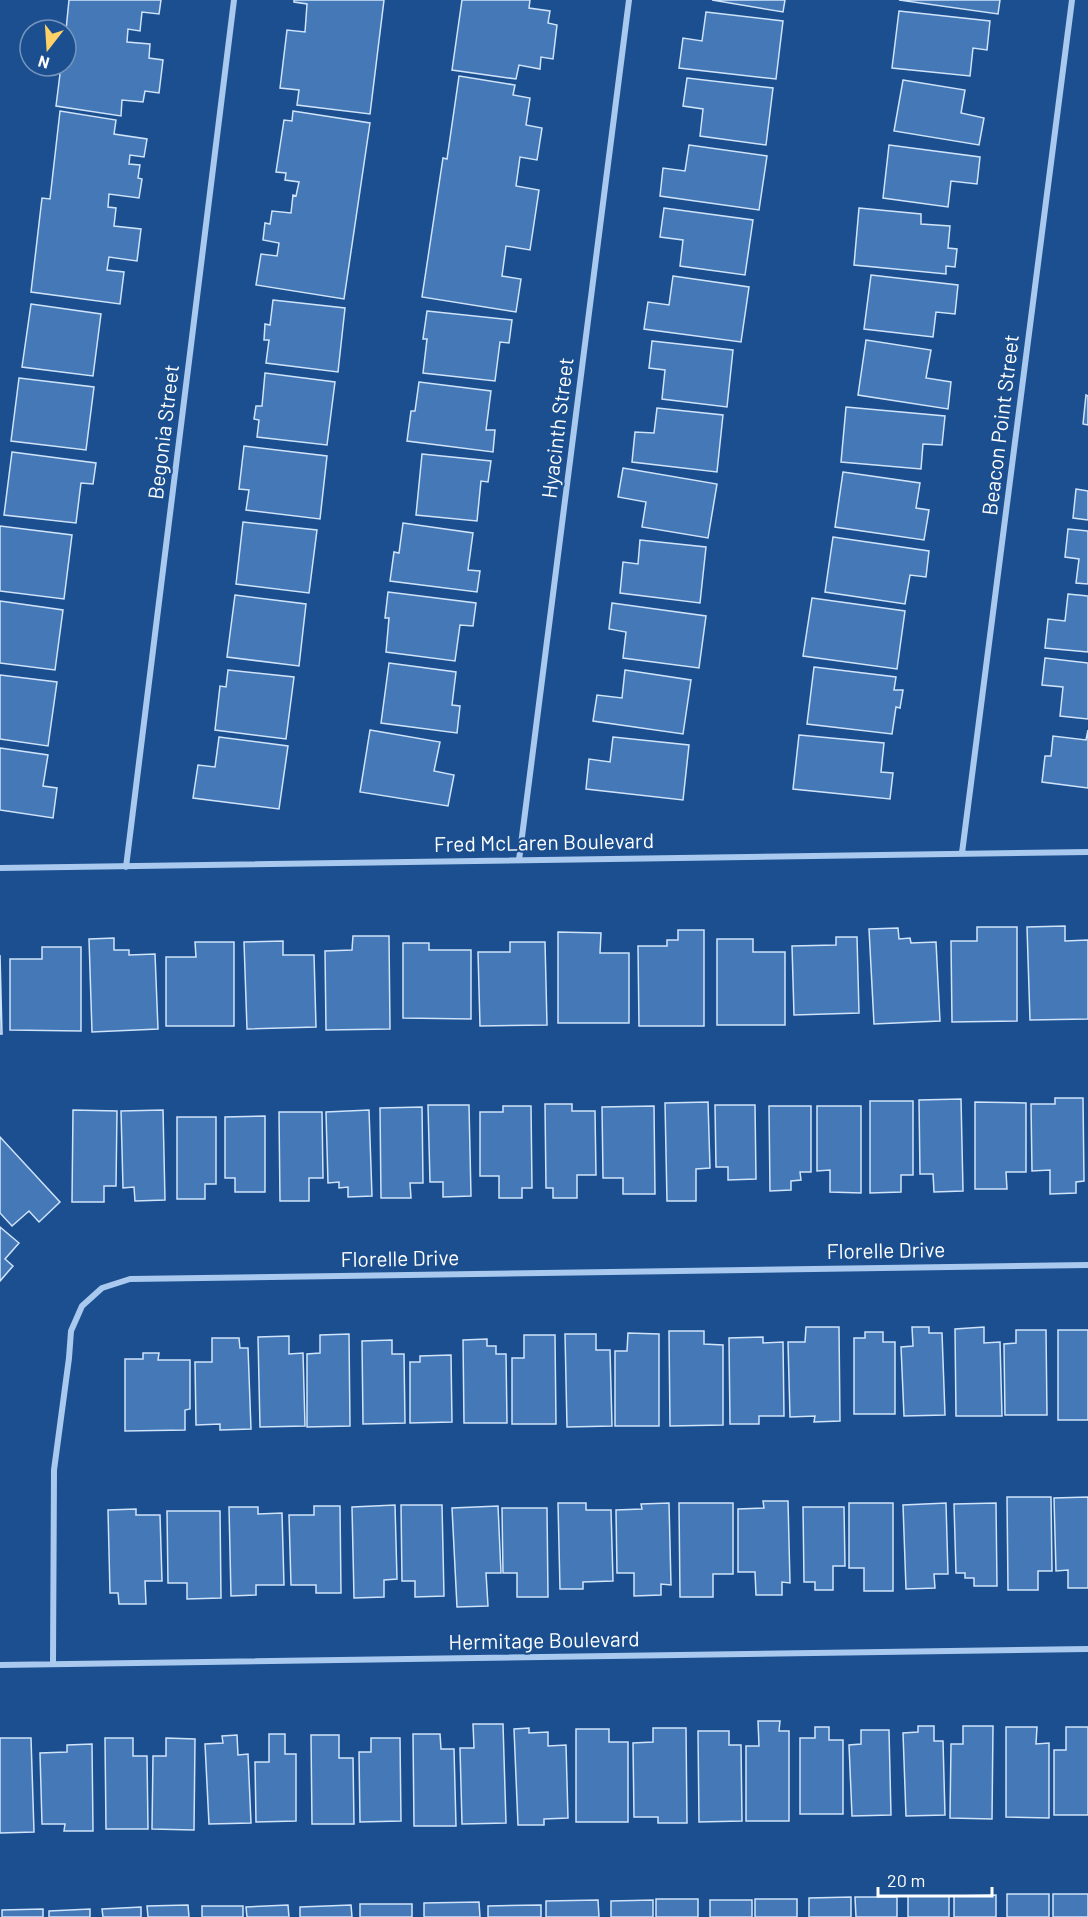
<svg xmlns="http://www.w3.org/2000/svg" width="1088" height="1917" font-family="Barlow,sans-serif">
<style>
.building{fill:#4478b7;stroke:#cfe3fa;stroke-width:1.5}
.lines{fill:none;stroke-linecap:round;stroke-linejoin:round}
.minor{stroke:#a9c9ee;stroke-width:6}
.labels{text-anchor:middle;stroke-width:4.5;stroke-linejoin:round;paint-order:stroke}
.street-label{font-size:21px;fill:#fff;stroke:#1b4f8f}
</style>
<rect width="100%" height="100%" fill="#1b4f8f"/>
<!-- building -->
<path class="building" d="M69,0H161L159,14L142,12L140,31L128,29L127,42L150,44L149,58L163,60L159,93L145,91L143,102L122,100L121,116L56,106L61,66H66V30Z
M294,0H384L370,114L297,105L299,90L280,88L287,30L305,32L307,4L294,2Z
M462,0H530L529,8L550,11L548,23L557,25L553,59L541,57L540,69L519,65L516,79L452,70Z
M712,0H785L783,12Z
M899,0H1000L998,14Z
M899,11L990,21L987,50L973,48L970,76L892,68Z
M706,12L783,21L776,79L679,68L683,38L702,41Z
M459,76L515,85L513,95L530,98L526,125L542,128L537,160L520,157L516,186L539,190L530,250L506,246L502,276L521,279L516,312L422,297L443,158L447,159Z
M687,78L773,88L766,145L700,136L703,109L683,106Z
M903,80L965,90L961,113L984,118L979,145L894,131Z
M60,111L116,120L114,134L147,139L144,157L130,155L129,164L140,165L138,178L142,179L139,198L109,194L108,207L116,208L114,226L141,229L137,261L109,257L107,270L124,272L120,304L31,292L42,198L50,199Z
M293,111L370,123L344,299L256,285L261,254L277,256L279,243L263,240L265,223L270,224L272,211L291,213L293,195L296,196L299,182L285,180L286,173L276,172L284,120L292,121Z
M689,145L767,156L759,210L660,196L663,168L685,171Z
M889,145L980,157L977,184L951,181L948,207L883,198Z
M664,208L753,220L745,275L680,266L683,240L660,237Z
M859,208L921,214V224L950,226L948,248L957,249L955,267L946,266V274L854,265Z
M871,275L958,285L955,314L936,312L933,337L864,329Z
M673,276L749,287L741,342L644,329L648,302L669,305Z
M273,300L345,308L338,372L266,363L269,340H264L265,324L270,325Z
M31,304L101,314L93,376L22,367Z
M427,311L512,320L509,343L500,342L495,381L423,373L427,339H423Z
M866,340L931,350L926,378L951,382L948,409L858,395Z
M652,341L733,350L727,407L662,399L665,370L649,368Z
M265,373L335,382L327,445L257,437L259,420L254,419L256,406H262Z
M19,378L94,387L86,450L11,441Z
M419,382L491,391L486,430H495L493,452L407,441L411,411H415Z
M1086,395L1088,396V425L1083,424Z
M846,407L945,416L942,445L923,444L921,469L841,462Z
M657,408L723,415L717,472L632,462L635,432L654,433Z
M244,446L327,456L320,519L246,510L249,490L239,489Z
M12,452L96,463L93,484L81,483L76,523L4,515Z
M422,454L491,461L488,482L481,481L477,521L416,515Z
M623,468L717,484L708,538L642,527L646,502L618,497Z
M843,472L920,483L916,508L929,510L924,540L835,527Z
M1076,489L1088,491V520L1073,518Z
M243,522L317,530L309,593L236,584Z
M403,523L473,533L468,570L480,571L477,592L390,581L394,552L399,553Z
M0,526L72,535L64,599L0,591Z
M1068,529L1088,531V584L1076,583L1079,559L1065,557Z
M833,537L929,551L926,577L910,575L905,604L825,592Z
M640,540L706,547L700,603L620,593L623,562L638,564Z
M388,592L476,603L473,626L460,625L455,661L386,652L389,618H385Z
M1068,594L1088,596V652L1045,648L1048,619L1065,621Z
M235,595L306,604L299,666L227,657Z
M812,598L905,611L897,669L803,656Z
M0,601L63,610L55,670L0,663Z
M612,603L706,616L699,668L623,658L626,632L609,629Z
M1045,658L1088,663V719L1060,716L1063,687L1042,685Z
M389,663L456,672L452,705L460,706L457,733L381,723Z
M814,667L896,677L894,690H903L900,708L896,707L892,734L807,724Z
M228,670L294,677L286,739L215,730L220,686L226,687Z
M625,670L691,680L683,734L593,721L597,695L622,698Z
M0,675L57,682L48,746L0,739Z
M370,730L440,742L434,771L454,775L448,806L360,792Z
M1088,730V788L1042,782L1045,756H1051L1053,736L1086,740Z
M799,735L884,743L881,772L893,773L890,799L793,789Z
M219,737L288,746L279,809L193,798L198,765L215,767Z
M613,737L689,745L683,800L586,789L589,759L610,762Z
M0,748L48,755L43,786L57,788L53,818L0,810Z
M1065,926V941L1088,940V1019L1030,1020L1027,927Z
M977,927H1017V1021L952,1022L951,941H977Z
M898,928L899,939L910,938L911,943L936,942L940,1021L874,1024L869,929Z
M678,930H704V1026H639L638,946H667V940H678Z
M558,932L601,933L600,953H629V1023H558Z
M353,936H389L390,1029L326,1030L325,951L352,950Z
M836,937H857L859,1013L794,1015L792,946L836,945Z
M114,938V950H129V955L155,954L158,1029L92,1032L89,939Z
M717,939H753V952H785V1025H717Z
M283,941V955H314L316,1027L247,1029L244,942Z
M195,942H234V1026H166V957H196Z
M510,942H545L547,1025L480,1026L478,952H510Z
M403,943H429V950H471V1019L403,1018Z
M42,947H81V1031L10,1030V959H42Z
M0,955L2,1034H0Z
M1055,1098H1083L1084,1181L1076,1182V1193L1050,1194V1170L1032,1171L1031,1104H1055Z
M961,1099L963,1191L934,1192L933,1174H920L919,1100Z
M870,1101H913V1175H901V1192L870,1193Z
M708,1102L710,1168L696,1169V1201H667L665,1103Z
M975,1102L1026,1103V1172H1006L1007,1189H975Z
M545,1104H572V1111H595L596,1175H577V1198H553V1188H546Z
M428,1105H469L471,1196L443,1197V1182H430Z
M715,1105H755L756,1179L728,1180V1167H716Z
M503,1106H531L532,1188H522V1198H499V1176H480V1112H503Z
M654,1106L655,1194H623V1178H603L602,1107Z
M769,1106H811V1172H800L801,1180L791,1181V1190L770,1191Z
M817,1106H861V1193L830,1192V1170L817,1171Z
M422,1107L423,1183H410L411,1198H381L380,1108Z
M73,1110L117,1111L116,1186H104V1202H72Z
M163,1110L165,1200L135,1201L134,1187L123,1188L121,1111Z
M369,1110L372,1196L348,1197V1187L339,1188V1182L328,1183L326,1112Z
M279,1112H322L323,1178H309V1201H280Z
M265,1116V1192H235V1178H225V1117Z
M177,1117H216V1184H205V1199H177Z
M0,1137L60,1202L39,1222L29,1211L12,1226L0,1213Z
M0,1227L19,1243L5,1259L13,1266L0,1281Z
M806,1327H839L840,1421L814,1422L815,1416L790,1417L788,1342H805Z
M912,1327H929V1333H942L945,1415L904,1416L901,1347L913,1346Z
M984,1327V1343L1000,1342L1002,1416H956L955,1329Z
M1016,1330H1046L1047,1415H1005L1004,1344L1016,1343Z
M1058,1330H1088V1420H1058Z
M669,1331H704V1344L723,1345V1425L670,1426Z
M865,1332H883V1342H895V1414H854V1338H865Z
M628,1333L659,1334V1426H615V1351H627Z
M349,1334L350,1426L307,1427V1354L320,1353V1335Z
M565,1334H596V1350H610L612,1426L567,1427Z
M524,1335H555L556,1424H512V1358H524Z
M289,1336V1354L303,1353L305,1426L260,1427L258,1337Z
M763,1337V1343L783,1342L784,1416H759V1424H730L729,1338Z
M212,1338H239L240,1348H248L251,1429L220,1430V1424L196,1425L195,1362H212Z
M487,1339V1346H496V1354H506L507,1423H464L463,1340Z
M392,1340V1354H404L405,1423L363,1424L362,1341Z
M143,1353H159L158,1360H190V1409L185,1410V1430L125,1431V1359H143Z
M451,1355L452,1422L410,1423V1362H420V1356Z
M1007,1497H1051L1052,1571H1038V1590H1008Z
M1088,1497V1588H1068V1570L1056,1571L1054,1498Z
M763,1501H788L790,1583L782,1582V1595H756L755,1572H738V1509L764,1508Z
M558,1503H586V1510H611L613,1581L583,1582V1589H560Z
M669,1503L671,1585L661,1584V1595L634,1596V1573H617L616,1510L642,1509L641,1504Z
M679,1503H733V1574H713V1597H680Z
M849,1503H893V1591H864V1568H849Z
M946,1503L948,1574H934L935,1588L906,1589L903,1505Z
M996,1503L997,1586H974V1578H965V1573H956L954,1504Z
M395,1505L397,1579L384,1580V1597L354,1598L352,1507Z
M401,1505H442L444,1596L415,1597V1581H402Z
M314,1506H340L341,1593H316V1585H291L289,1515H314Z
M498,1506L501,1573H486L488,1606L457,1607L452,1508Z
M229,1507H258V1514L282,1513L284,1585H256V1595L231,1596Z
M803,1507H844L845,1566H833V1590H815V1582H804Z
M502,1508H547L548,1597H517V1573H503Z
M136,1509V1515H160L162,1581H145L146,1604H119L118,1593H110L108,1510Z
M167,1511H220L221,1598L187,1599V1583H168Z
M758,1721H780L779,1731H789V1821H746V1746H759Z
M473,1724H503L506,1823L462,1824L460,1748H474Z
M918,1726H934V1741H943L945,1815L906,1816L903,1733L918,1732Z
M963,1726H993L992,1819L950,1818L951,1744H963Z
M815,1727H829V1740H843V1814H800V1738H815Z
M1006,1727H1037L1036,1744L1049,1743V1818L1006,1817Z
M1066,1727H1088V1815H1054V1750H1066Z
M529,1728V1733L548,1732V1746L566,1745L568,1818L544,1819V1825H518L514,1729Z
M653,1728H686L687,1823H658V1817H634L633,1743L653,1742Z
M576,1729H609V1742H628V1822H576Z
M861,1730H889L891,1815L852,1816L849,1745L861,1744Z
M698,1731H729V1745H741L742,1821L699,1822Z
M269,1734H285V1754H296V1821L256,1822L255,1762H269Z
M413,1734H440L441,1749H454L456,1826H414Z
M237,1735L238,1755L248,1754L251,1823L209,1824L205,1744L223,1743L222,1736Z
M311,1735H339V1758H353L354,1824H312Z
M0,1738H31L34,1832L0,1833Z
M105,1738H133V1756H147L148,1829H106Z
M166,1738L195,1739L194,1830L152,1829L153,1756H166Z
M371,1738H400L401,1821L360,1822L359,1752H371Z
M92,1744L93,1831H64L65,1824H42L40,1753L67,1752V1745Z
M1007,1894H1049V1917H1007Z
M1053,1894H1088V1917H1053Z
M996,1895V1917H954V1896Z
M908,1896H949V1917H908Z
M851,1897V1917H809V1898Z
M855,1897H897V1917H856Z
M656,1899H698V1917H656Z
M755,1899H797V1917H755Z
M598,1900L599,1917H546V1901Z
M653,1900V1917H611V1901Z
M710,1900H752V1917H710Z
M479,1902L480,1917H424V1903Z
M360,1904H412V1917H360Z
M188,1905L189,1917H148L147,1906Z
M288,1905L289,1917H247L246,1907Z
M351,1905L352,1917H300V1907Z
M541,1905V1917H488V1906Z
M202,1906H243V1917H202Z
M141,1907V1917H103L102,1909Z
M43,1909V1917H2V1910Z
M90,1909V1917H49V1911Z"/>
<g class="lines">
<!-- minor -->
<path class="minor" d="M962,853L1072,0
M519,860L629,0
M126,867L234,0
M0,868L1088,852
M53,1664L54,1470L69,1358L71,1331L82,1306L102,1288L130,1279L1088,1265
M0,1665L1088,1649"/>
</g>
<g class="labels">
<!-- street labels -->
<g class="street-label">
<text transform="translate(1001 425) rotate(-83)" y="7">Beacon Point Street</text>
<text transform="translate(558 428) rotate(-83)" y="7">Hyacinth Street</text>
<text transform="translate(164 432) rotate(-83)" y="7">Begonia Street</text>
<text transform="translate(544 843) rotate(-1)" y="7">Fred McLaren Boulevard</text>
<text transform="translate(886 1251) rotate(-1)" y="7">Florelle Drive</text>
<text transform="translate(400 1259) rotate(-1)" y="7">Florelle Drive</text>
<text transform="translate(544 1641) rotate(-1)" y="7">Hermitage Boulevard</text>
</g>
</g>
<!-- north arrow -->
<g transform="translate(48 48) rotate(197)"><circle r="28" fill="#1b4f8f" stroke="#7695bc" stroke-width="1.5"/>
<path d="M0-4.5L10 22L0 15L-10 22Z" fill="#ffd166"/>
<text y="-9" font-size="16" font-weight="bold" text-anchor="middle" fill="#ffffff">N</text>
</g>
<!-- scale -->
<path d="M878 1887v9h114v-9" fill="none" stroke="#ffffff" stroke-width="3"/>
<text x="887" y="1887" font-size="18" fill="#ffffff" stroke="#1b4f8f" stroke-width="4.5" paint-order="stroke">20 m</text>
</svg>
